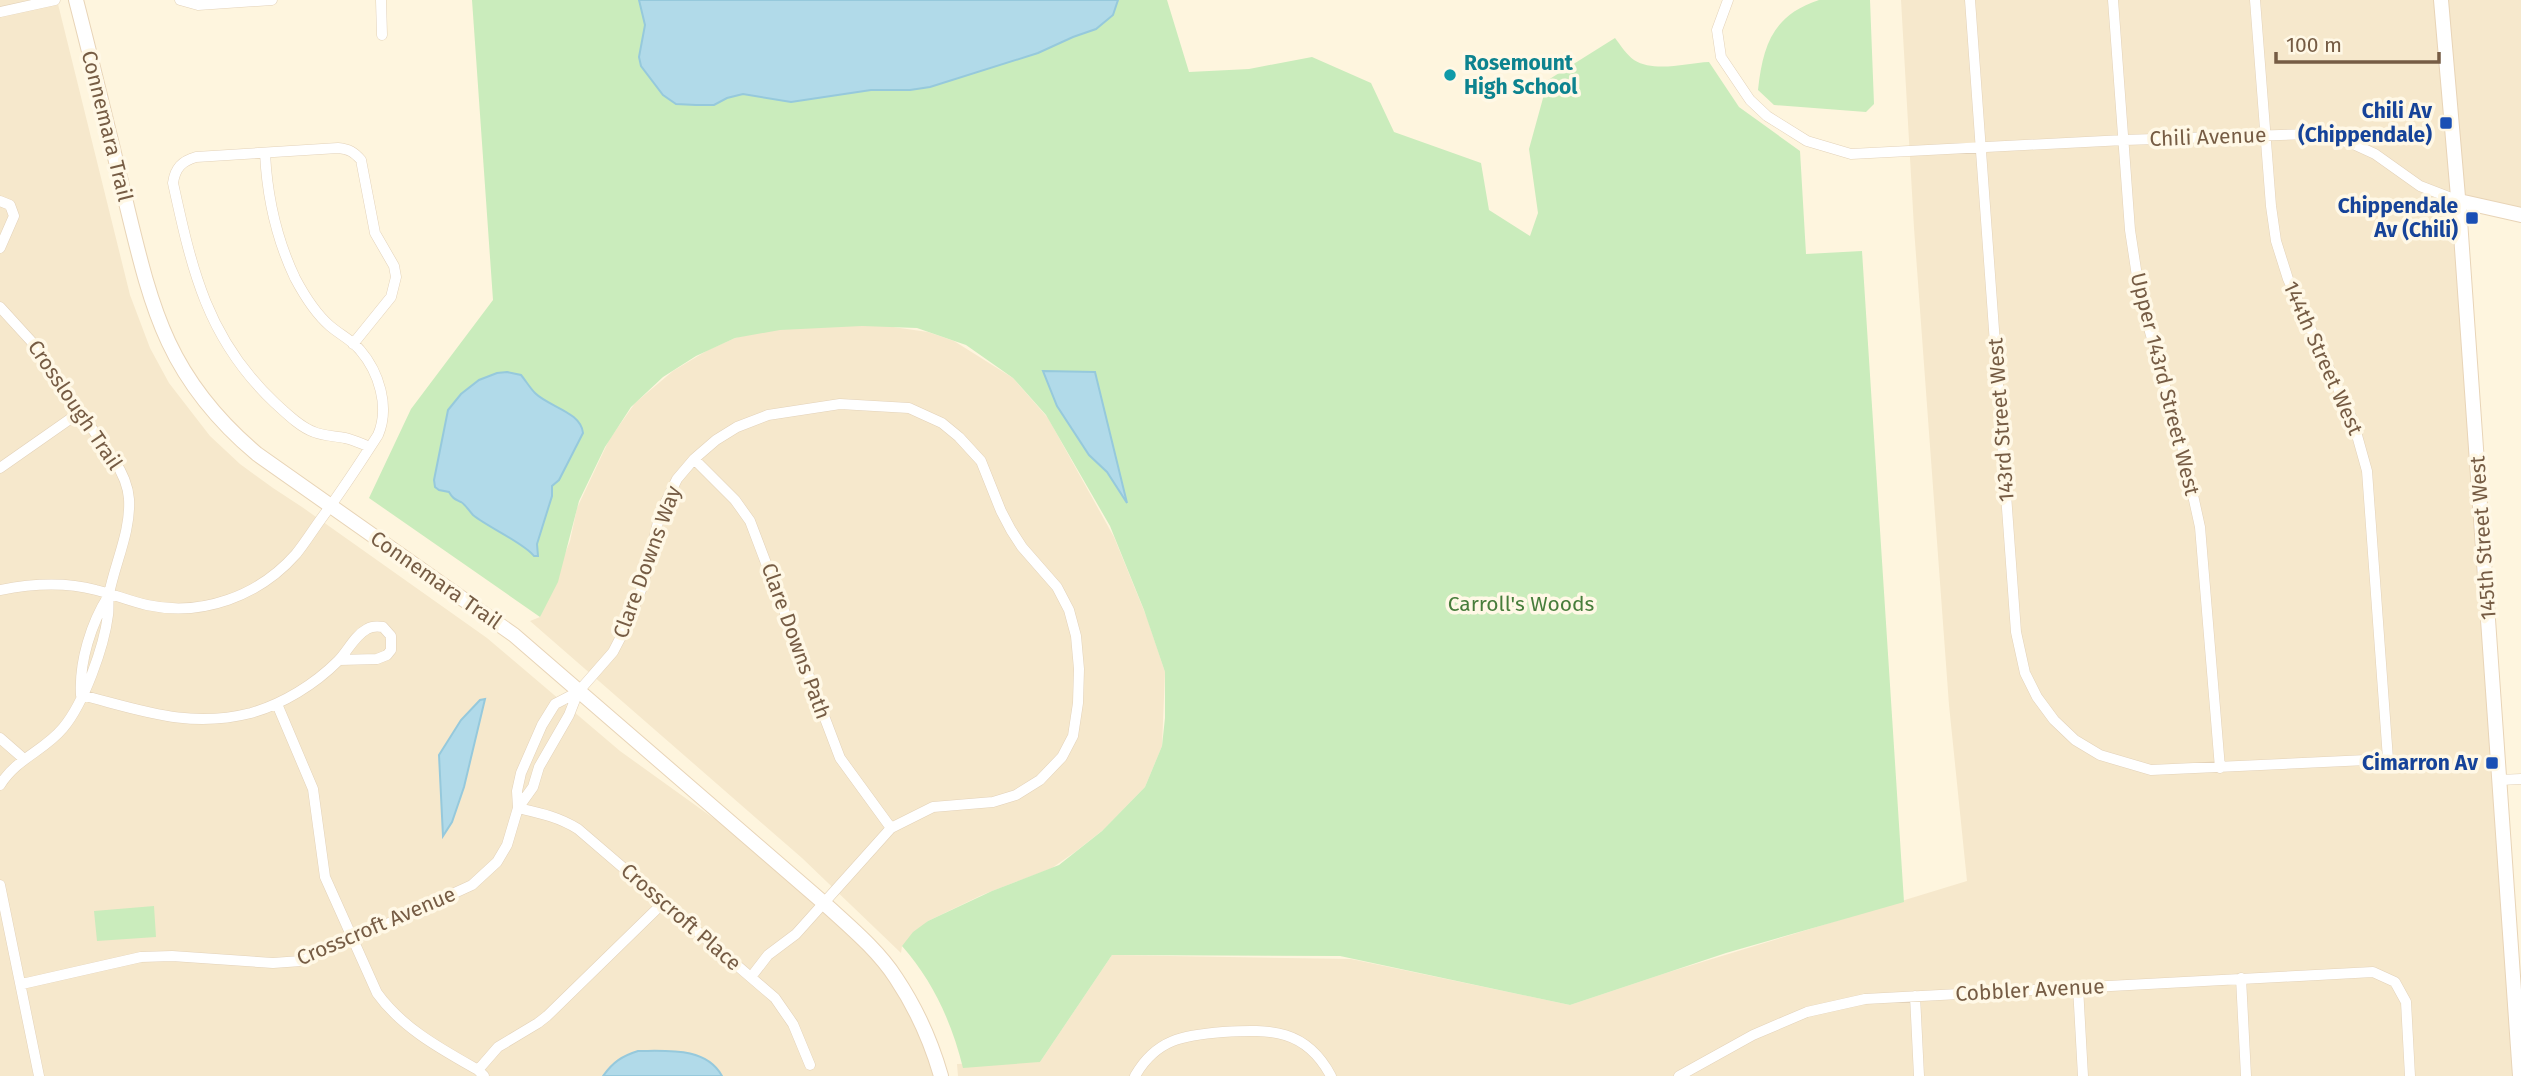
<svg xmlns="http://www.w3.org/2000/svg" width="2521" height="1076" font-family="'Fira Sans',sans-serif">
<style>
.residential{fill:#f6e8cc}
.green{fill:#caecbc}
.water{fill:#b1dae9;stroke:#96c9dc;stroke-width:2}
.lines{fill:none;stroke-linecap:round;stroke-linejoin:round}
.street-casing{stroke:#e3d2b9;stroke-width:11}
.secondary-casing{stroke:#e8d4b7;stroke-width:16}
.street{stroke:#fff;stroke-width:10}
.secondary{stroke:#fff;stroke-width:14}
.culture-dot{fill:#0f9aa8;stroke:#fff8e6;stroke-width:2.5}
.transit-dot{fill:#1a4fb4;stroke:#fff8e6;stroke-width:2.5}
.labels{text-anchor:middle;stroke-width:7;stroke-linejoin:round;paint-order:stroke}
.culture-label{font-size:21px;font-weight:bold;fill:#0d838f;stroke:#fff8e6;text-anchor:start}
.transit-label{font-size:21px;font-weight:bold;fill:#164399;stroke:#fff8e6;text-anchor:end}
.street-label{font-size:21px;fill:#765c44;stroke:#fff8e6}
.park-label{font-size:21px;fill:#477d3b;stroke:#fff8e6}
</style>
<rect width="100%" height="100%" fill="#fef5de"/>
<!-- residential -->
<path class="residential" d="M0,0H57L130,295L150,348L169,383L210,436L240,464L273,488L302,507L487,638L620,751L784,869L872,949L916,1011L941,1076H0Z
M1901,0H2521V215L2460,201L2520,1076H958L957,1064L1040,1062L1112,955L1351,959L1570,1005L1666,973L1967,881L1949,705L1914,228Z
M872,324L928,332L954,341L1013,378L1048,418L1114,537L1147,618L1165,672L1162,746L1145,787L1103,830L1075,852L1052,868L982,895L928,921L902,946L901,953L802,858L530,621L540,617L570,541L577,508L609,440L635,403L673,371L708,350L735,338L770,328Z"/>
<!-- green -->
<path class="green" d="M472,0H1167L1189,72L1249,69L1312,57L1371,83L1394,132L1481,163L1489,210L1530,236L1538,213L1529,149L1548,80L1615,38C1621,46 1627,55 1634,60C1655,73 1686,63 1709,62L1739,107L1800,151L1806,254L1862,251L1904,902L1726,953L1570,1005L1340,956L1112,955L1040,1062L963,1068C952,1023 933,981 902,946L913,932L928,921L992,891L1059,865L1102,831L1145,787L1162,746L1165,718V672L1144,610L1110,526L1046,415L1013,378L966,345L917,328L862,326L780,330L735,338L696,356L663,377L631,407L605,447L579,501L558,582L540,617L369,498L411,409L493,300Z
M1819,0H1870L1874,104L1866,112L1774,105L1758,90C1763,45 1773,15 1819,0Z
M154,906L156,937L97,941L94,911Z"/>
<!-- water -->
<path class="water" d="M639,0H1118L1113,15L1096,29L1073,37L1038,53L930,87L910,90H871L791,102L743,94L727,98L714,105H696L676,104L663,95L641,66L639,57L645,25Z
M1043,371L1095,372L1127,503L1107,472L1089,455L1057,406Z
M507,372L521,375C526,381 530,388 535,393C549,407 581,412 583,433L559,480L552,486V496L537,544L538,556H534C524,543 489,528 473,515C469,511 466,505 461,502C455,499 453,499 449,492L439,490L435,487L434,480L448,410L461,394L479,380L497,373Z
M485,699L464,787L452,822L443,836L439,755L461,720L480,700Z
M638,1051C668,1051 706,1047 722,1076H603C613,1062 622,1056 638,1051Z"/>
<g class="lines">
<!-- street casing -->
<g class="street-casing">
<path id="street" d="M180,0L198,5L272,0
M381,0L382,35
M1728,0L1717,30L1721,57L1750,100L1767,116L1807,141L1851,154L2124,140L2310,134L2351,143L2375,154L2420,186L2459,201
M1970,0L2016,632L2025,673L2037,697L2054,720L2075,740L2100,755L2151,770L2388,759L2367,471L2353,421L2288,279L2276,241L2271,206L2255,0
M2113,0L2130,230L2140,296L2183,450L2200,527L2220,768
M0,12L55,0
M0,201L10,205L14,216L0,248
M0,307L31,341L114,460C122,472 128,485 129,499C131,531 115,563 109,594C108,601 109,608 108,615C104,647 84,703 63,728C44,751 17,758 0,785
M353,344L391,297L396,277L394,266L375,233L361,160C354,152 349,149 338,148L196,157C182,161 175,168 173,183C192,270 207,339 275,403C286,413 300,427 314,432C324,436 335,436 345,438C354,440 362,444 370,447
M694,459L735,500L750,521L840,758L891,828
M0,468L80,412
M0,590C30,584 66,582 96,590C113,594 129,601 147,605C202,617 259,596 296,554C305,543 313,530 321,519C341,492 360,463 378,435C390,407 379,372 360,350C352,340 339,334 330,326C315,313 304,295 295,278C277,240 267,195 265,153
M81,695C141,710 188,729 251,713C283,704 315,684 338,661C348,651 354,636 367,629C372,626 377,626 383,627L391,636V650L387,655L377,659L339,660
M81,695C79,662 91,623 109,595
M277,704L313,789L325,877L377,993C402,1028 441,1049 478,1070L484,1076
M0,738L24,759
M2500,780L2521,779
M518,808L533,787L539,767L569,715L578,692L613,652L627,625L643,585L660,514L677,479L694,459L716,440L737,427L768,415L840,404L909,408L942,423L959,437L981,461L1001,511L1011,530L1022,547L1057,587L1069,610L1076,636L1079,669L1078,703L1073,736L1062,757L1040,780L1016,795L993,802L933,807L891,828L796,934L768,955L751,977
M518,808C540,813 559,817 578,829L775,998L793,1024L810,1065
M0,885L39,1076
M2241,978L2246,1076
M22,984L141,957L172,956L273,963L301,961L352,940L472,885L497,862L507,845L518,808L517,791L521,773L542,725L555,704L578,692
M2078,987L2083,1076
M1915,996L1919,1076
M478,1070L498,1047L538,1023L547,1016L664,902
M1135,1076C1156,1039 1184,1035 1223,1032C1271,1029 1306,1029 1331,1076
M1679,1076L1753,1035L1807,1012L1865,999L2373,972L2395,982L2406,1002L2410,1076"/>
</g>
<!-- secondary casing -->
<g class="secondary-casing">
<path id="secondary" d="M76,0C92,62 107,124 122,186C150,300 162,374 257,454L514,635L825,904C849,926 878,950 896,978C916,1008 931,1041 941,1076
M2441,0L2460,220L2520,1076
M2459,201L2521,215"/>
</g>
<!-- street -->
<use href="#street" class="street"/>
<!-- secondary -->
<use href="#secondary" class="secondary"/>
</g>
<!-- markers -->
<circle class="culture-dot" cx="1450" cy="75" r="7"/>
<g class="transit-dot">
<rect x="2439" y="116" width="14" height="14" rx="3.5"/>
<rect x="2465" y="211" width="14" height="14" rx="3.5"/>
<rect x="2485" y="756" width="14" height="14" rx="3.5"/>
</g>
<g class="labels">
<!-- culture labels -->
<g class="culture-label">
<text x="1464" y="70">Rosemount<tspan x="1464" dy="24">High School</tspan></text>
</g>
<!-- transit labels -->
<g class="transit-label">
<text x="2432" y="118">Chili Av<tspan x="2432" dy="24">(Chippendale)</tspan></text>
<text x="2458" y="213">Chippendale<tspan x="2458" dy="24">Av (Chili)</tspan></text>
<text x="2478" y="770">Cimarron Av</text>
</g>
<!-- street labels -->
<g class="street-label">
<text transform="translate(107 126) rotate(76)" y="7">Connemara Trail</text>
<text transform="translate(2208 137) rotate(-2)" y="7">Chili Avenue</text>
<text transform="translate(2323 358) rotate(66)" y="7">144th Street West</text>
<text transform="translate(2165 384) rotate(76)" y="7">Upper 143rd Street West</text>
<text transform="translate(75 405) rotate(56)" y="7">Crosslough Trail</text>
<text transform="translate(2001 420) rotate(-94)" y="7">143rd Street West</text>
<text transform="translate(2483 538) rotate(-94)" y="7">145th Street West</text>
<text transform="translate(647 562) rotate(-70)" y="7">Clare Downs Way</text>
<text transform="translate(436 580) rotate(35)" y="7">Connemara Trail</text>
<text transform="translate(796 641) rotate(70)" y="7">Clare Downs Path</text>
<text transform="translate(681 917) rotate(41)" y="7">Crosscroft Place</text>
<text transform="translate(376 926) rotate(-23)" y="7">Crosscroft Avenue</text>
<text transform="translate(2030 990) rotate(-3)" y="7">Cobbler Avenue</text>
</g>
<!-- park labels -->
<g class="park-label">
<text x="1521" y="611">Carroll's Woods</text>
</g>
</g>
<!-- scale -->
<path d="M2276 52v10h163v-10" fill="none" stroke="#765c44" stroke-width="3.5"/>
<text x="2286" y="52" font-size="21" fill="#765c44" stroke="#fff8e6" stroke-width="5" paint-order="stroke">100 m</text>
</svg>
